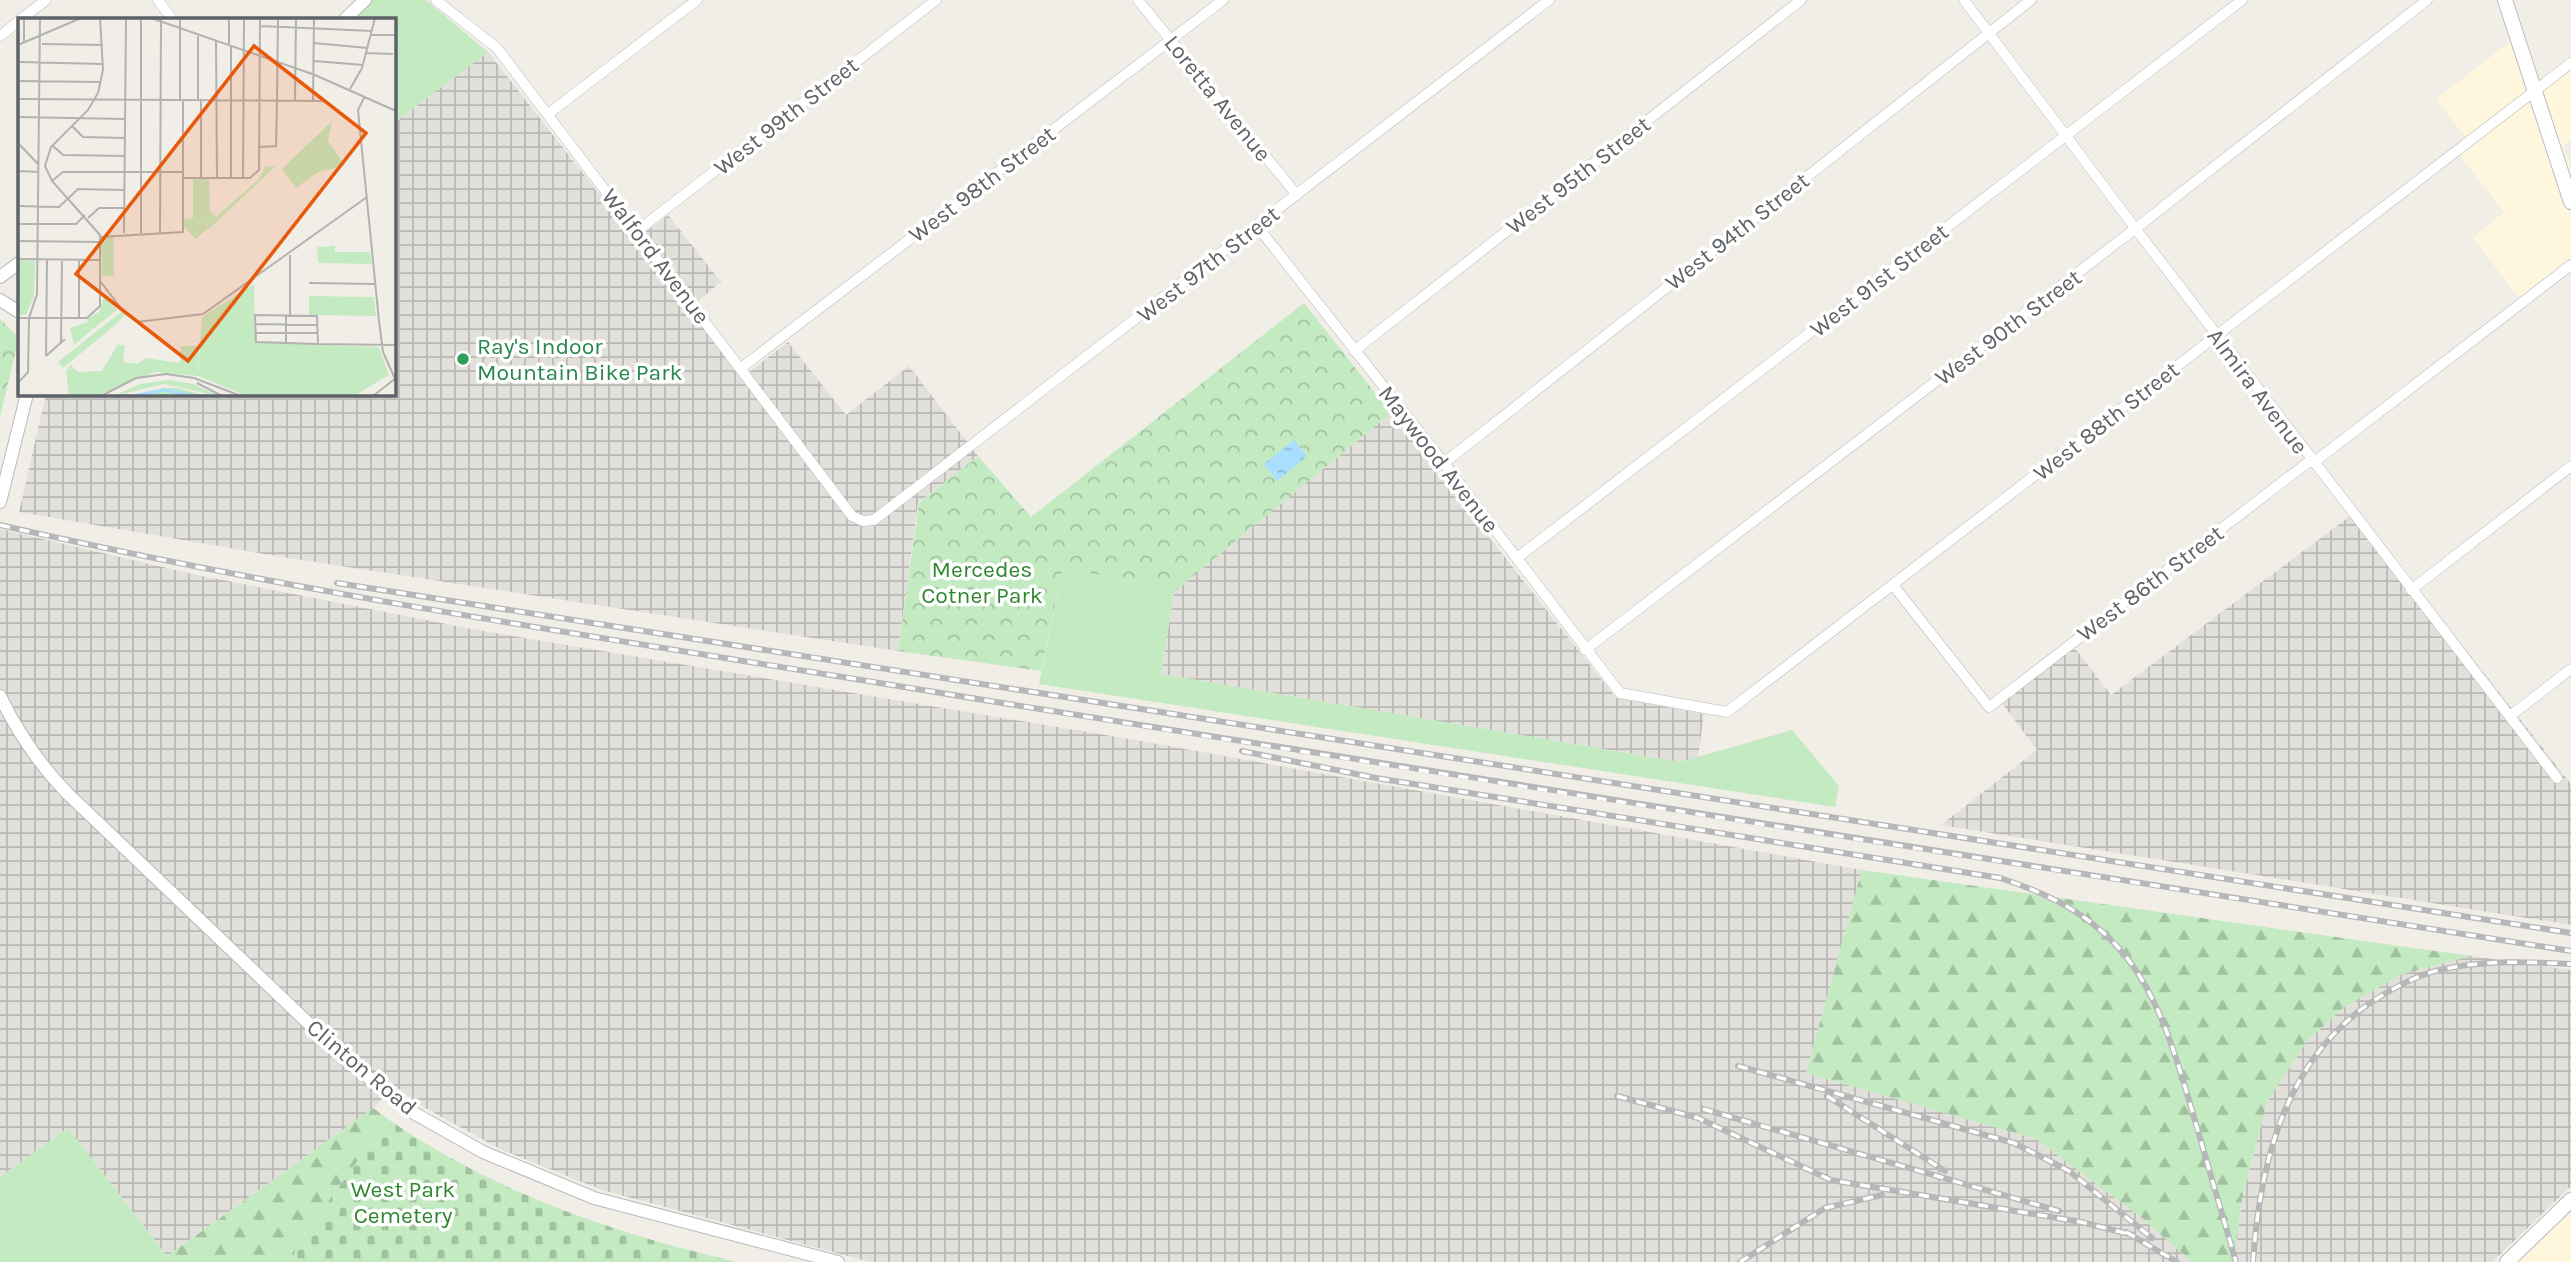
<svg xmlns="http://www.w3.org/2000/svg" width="2571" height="1262" font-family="Karla,sans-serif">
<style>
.commercial{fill:#fff6de}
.industrial{fill:url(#industrial-grid)}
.grass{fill:#c4eac2}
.forest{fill:url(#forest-firs)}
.cemetery{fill:url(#cemetery-stones)}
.park{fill:url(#park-crowns)}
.water{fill:url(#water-ripples)}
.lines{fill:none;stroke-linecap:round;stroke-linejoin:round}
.minor-casing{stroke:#b7babe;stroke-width:11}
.tertiary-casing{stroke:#b7babe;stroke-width:14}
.secondary-casing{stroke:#b8bcc1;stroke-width:16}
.minor{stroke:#fff;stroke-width:10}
.tertiary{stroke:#fff;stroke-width:12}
.secondary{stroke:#fff;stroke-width:14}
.rail-casing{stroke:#b6b7b8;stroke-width:6}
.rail{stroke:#fff;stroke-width:3.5;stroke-dasharray:10;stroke-linecap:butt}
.leisure-dot{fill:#2e9e5b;stroke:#fff;stroke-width:2.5}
.labels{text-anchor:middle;stroke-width:7;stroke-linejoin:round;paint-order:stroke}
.street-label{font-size:23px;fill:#5e6368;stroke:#fff}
.leisure-label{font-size:23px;fill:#27864d;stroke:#fff;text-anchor:start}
.park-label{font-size:23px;fill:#2f862f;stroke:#fff}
.inset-river{fill:none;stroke:#a9deff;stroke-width:3.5}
.inset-road{fill:none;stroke:#b2b2b0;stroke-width:2}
.view{fill:#e8590c;fill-opacity:0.15;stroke:#e8590c;stroke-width:3.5}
.inset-edge{fill:none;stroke:#5e6368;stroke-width:3.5}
</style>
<defs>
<pattern id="industrial-grid" width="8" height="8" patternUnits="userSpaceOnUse" patternTransform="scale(1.75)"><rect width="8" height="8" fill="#e2e0db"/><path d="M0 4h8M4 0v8" fill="none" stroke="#bab9b5"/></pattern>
<pattern id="forest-firs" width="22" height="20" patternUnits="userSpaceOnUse" patternTransform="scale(1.75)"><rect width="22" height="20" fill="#c4eac2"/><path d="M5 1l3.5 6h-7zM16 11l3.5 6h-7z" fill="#a2c1a1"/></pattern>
<pattern id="cemetery-stones" width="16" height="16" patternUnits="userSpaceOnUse" patternTransform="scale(1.75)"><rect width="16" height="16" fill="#c4eac2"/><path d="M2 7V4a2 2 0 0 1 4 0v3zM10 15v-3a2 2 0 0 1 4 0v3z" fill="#a2c1a1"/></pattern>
<pattern id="park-crowns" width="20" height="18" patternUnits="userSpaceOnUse" patternTransform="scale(1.75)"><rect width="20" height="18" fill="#c4eac2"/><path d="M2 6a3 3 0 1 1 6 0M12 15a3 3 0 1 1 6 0" fill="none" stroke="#a2c1a1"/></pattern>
<pattern id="water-ripples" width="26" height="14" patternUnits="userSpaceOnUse" patternTransform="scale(1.75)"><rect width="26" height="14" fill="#a9deff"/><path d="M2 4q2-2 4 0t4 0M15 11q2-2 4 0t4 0" fill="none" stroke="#8db8d2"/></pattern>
</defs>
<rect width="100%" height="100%" fill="#f1eee7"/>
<!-- commercial -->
<path class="commercial" d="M2524,31L2544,91L2571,70V140L2563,146L2571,170V257L2519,298L2473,238L2504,212L2459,155L2472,145L2436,99Z
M2571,1200V1262H2507Z"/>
<!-- industrial -->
<path class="industrial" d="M488,52L635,240L668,215L721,282L689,308L744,376L788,342L846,415L909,366L978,456L918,503L898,651L282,557L19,512L46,394H394V123Z
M1391,413L1616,698L1704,714L1698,757L1680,762L1161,674L1174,592Z
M2357,511L2571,784V925L1941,825L2037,750L2001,702L2074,647L2111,695Z
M0,529L197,575L477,630L1135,740L1862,870L1806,1073L2036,1139L2142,1218L2192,1262H870L602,1190L500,1149L420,1105L395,1086L373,1108L167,1256L68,1128L0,1177Z
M2471,956L2571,970V1186L2492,1262H2234L2242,1199L2267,1102L2307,1041L2343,1008L2402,974Z"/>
<!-- grass -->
<path class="grass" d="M372,0H426L488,52L394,123V19H353Z
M1063,567L1174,592L1161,674L1680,762L1792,730L1839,786L1835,807L1039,684Z
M68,1128L167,1256L159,1262H0V1177Z"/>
<!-- forest -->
<path class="forest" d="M1862,870L2471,956L2402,974L2343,1008L2307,1041L2267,1102L2242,1199L2234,1262H2192L2142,1218L2036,1139L1806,1073Z
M373,1108L388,1119L296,1246L293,1262H159Z"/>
<!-- cemetery -->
<path class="cemetery" d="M388,1119C493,1192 612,1233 737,1262H293L296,1246Z"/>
<!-- park -->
<path class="park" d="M1304,303L1391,413L1174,592L1063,567L1041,671L898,651L919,503L978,456L1031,517Z
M0,319L15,334L17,346L0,417Z"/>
<!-- water -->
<path class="water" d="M1294,440L1307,456L1277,481L1264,464Z"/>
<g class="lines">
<!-- minor casing -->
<g class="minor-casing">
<path id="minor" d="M158,0L172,19
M436,0L497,48L852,516L863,521L874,520L1549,0
M1138,0L1297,195
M1964,0L2141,236L2557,778
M21,19L46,0
M0,36L19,21
M548,114L697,0
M1257,226L1444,463L1620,693L1727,712L2571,63
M637,231L936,0
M1354,351L1801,0
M741,368L1223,0
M1444,463L2031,0
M2313,463L2571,265
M1517,558L2242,0
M1893,585L1989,707L2311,460
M2411,590L2571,466
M1585,650L2135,229L2427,0
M2510,716L2571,669"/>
</g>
<!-- tertiary casing -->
<g class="tertiary-casing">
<path id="tertiary" d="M345,19L365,0
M0,277L19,263
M0,300L19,312
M0,502L27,394
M0,696C18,733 38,763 67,793L349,1062L412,1112L483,1152L594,1198L838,1262"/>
</g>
<!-- secondary casing -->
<g class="secondary-casing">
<path id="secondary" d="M2505,0L2571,202
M2507,1262L2571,1200"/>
</g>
<!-- minor -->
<use href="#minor" class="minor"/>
<!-- tertiary -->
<use href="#tertiary" class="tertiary"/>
<!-- secondary -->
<use href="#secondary" class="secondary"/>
<!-- rail casing -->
<g class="rail-casing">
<path id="rail" d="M0,525C311,596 627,641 941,693C1484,782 2028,865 2571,951
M337,583L2571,933
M1242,751L1376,778L2000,878C2129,919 2156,987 2191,1107C2206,1159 2221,1210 2236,1262
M1738,1066L2014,1143L2069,1171L2152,1238
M1617,1096L1698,1118L1831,1180L2081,1222L2133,1235
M1827,1096L1945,1171
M1703,1109L2059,1211
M2126,1232L2177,1262
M1740,1262L1825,1208L1882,1195
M2253,1262C2260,1159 2287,1053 2381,996C2403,983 2424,972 2449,968C2490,960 2530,962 2571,964"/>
</g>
<!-- rail -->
<use href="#rail" class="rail"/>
</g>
<!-- markers -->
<circle class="leisure-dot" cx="463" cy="359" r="7"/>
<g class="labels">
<!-- street labels -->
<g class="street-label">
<text transform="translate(1218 98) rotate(51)" y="8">Loretta Avenue</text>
<text transform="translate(786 116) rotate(-38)" y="8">West 99th Street</text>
<text transform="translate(1578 175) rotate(-38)" y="8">West 95th Street</text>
<text transform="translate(982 184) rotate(-37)" y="8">West 98th Street</text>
<text transform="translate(1737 231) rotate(-38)" y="8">West 94th Street</text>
<text transform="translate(656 256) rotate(53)" y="8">Walford Avenue</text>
<text transform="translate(1208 264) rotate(-38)" y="8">West 97th Street</text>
<text transform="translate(1879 280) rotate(-38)" y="8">West 91st Street</text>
<text transform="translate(2008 327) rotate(-37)" y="8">West 90th Street</text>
<text transform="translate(2258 391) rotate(53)" y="8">Almira Avenue</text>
<text transform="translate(2106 421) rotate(-38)" y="8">West 88th Street</text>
<text transform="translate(1439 459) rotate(52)" y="8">Maywood Avenue</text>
<text transform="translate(2150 583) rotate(-37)" y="8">West 86th Street</text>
<text transform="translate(362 1067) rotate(40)" y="8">Clinton Road</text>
</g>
<!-- leisure labels -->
<g class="leisure-label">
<text x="477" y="354">Ray's Indoor<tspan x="477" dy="26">Mountain Bike Park</tspan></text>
</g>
<!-- park labels -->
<g class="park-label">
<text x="982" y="577">Mercedes<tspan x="982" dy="26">Cotner Park</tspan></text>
<text x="403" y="1197">West Park<tspan x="403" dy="26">Cemetery</tspan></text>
</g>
</g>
<!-- overview -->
<g transform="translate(18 18)">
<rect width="378" height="378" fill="#f1eee7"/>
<path d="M247,148L257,149L191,211L182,201L192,193L198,199L242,160ZM96,216V258H84L83,219ZM103,294L107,297L97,307L45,350L40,344ZM100,326L107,328L105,344L120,346L128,340L162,345L163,328H181L180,358L137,354L78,378H51L48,353L53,347L60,354L84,353ZM150,362L175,366L201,378L146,366L96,378L122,366Z" fill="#c4eac2"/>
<path d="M314,103L310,123L327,148L300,154L278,170L264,151ZM184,299L189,316L236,369L262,378H229L180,358ZM70,304L71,314L56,327L52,310ZM144,370H161L187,378H110Z" fill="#c4eac2"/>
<path d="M317,228V234H352L354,246L300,245L299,229ZM236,266L237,324L361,329L371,357L336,378H262L236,370L189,316L184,299ZM291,278L356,279L358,298L291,297Z" fill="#c4eac2"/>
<path d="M175,161H191L192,193L182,201L190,210L178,221L166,209V201L175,200ZM0,242L17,243L16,278L8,297H0ZM86,278L99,292L71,314L69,301L81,294Z" fill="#c4eac2"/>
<path class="inset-river" d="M116,378L147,372L178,378"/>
<path class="inset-road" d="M6,0V25M133,0L297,57L378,93M162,0V81M242,8L354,13M353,17H378M180,18V81M198,22L199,160M296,25L349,30M24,26L85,27M211,26V0M0,27L63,0M348,35L375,36M296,43L345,47M0,44L85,46M0,63L83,64M332,71L344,50L357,0M347,78L340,92L361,303L365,334L378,363M0,81L304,83M183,81V160M259,82L260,0M277,82L278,0M295,82L296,0M0,99L107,101M54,108L65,119L107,120M0,125L20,146M34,127L45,137L107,138M241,129L258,128L259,83M0,153L21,154M225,159L226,0M165,160H232L241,152L242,0M213,160V27M34,163L45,154H165M0,188L41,189L60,171L106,172M70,200L81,190H106M0,206H58L67,197M106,215L108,0M123,215V0M142,216L143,0M82,219L165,214V81M0,223L83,224M0,241L83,242M83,264L105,293L119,304L185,296L349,179M291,265L358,266M268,298V324M272,298V237M61,299V242M0,300H69L82,288V217L34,163L27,148L33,129L70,92L80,75L85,52L82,0M237,306L299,307M238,315H300M43,324L44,242M300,326L299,298L237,297L238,324L300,326L378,327M28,338L29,241M28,338L47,321M0,365L10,354L11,300L19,276L22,0M179,365L204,378M83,378L118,360L148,356L176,360L223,378M355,378L378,360"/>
<path class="view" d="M236,28L348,115L170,343L58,256Z"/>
<rect width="378" height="378" class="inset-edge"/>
</g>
</svg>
